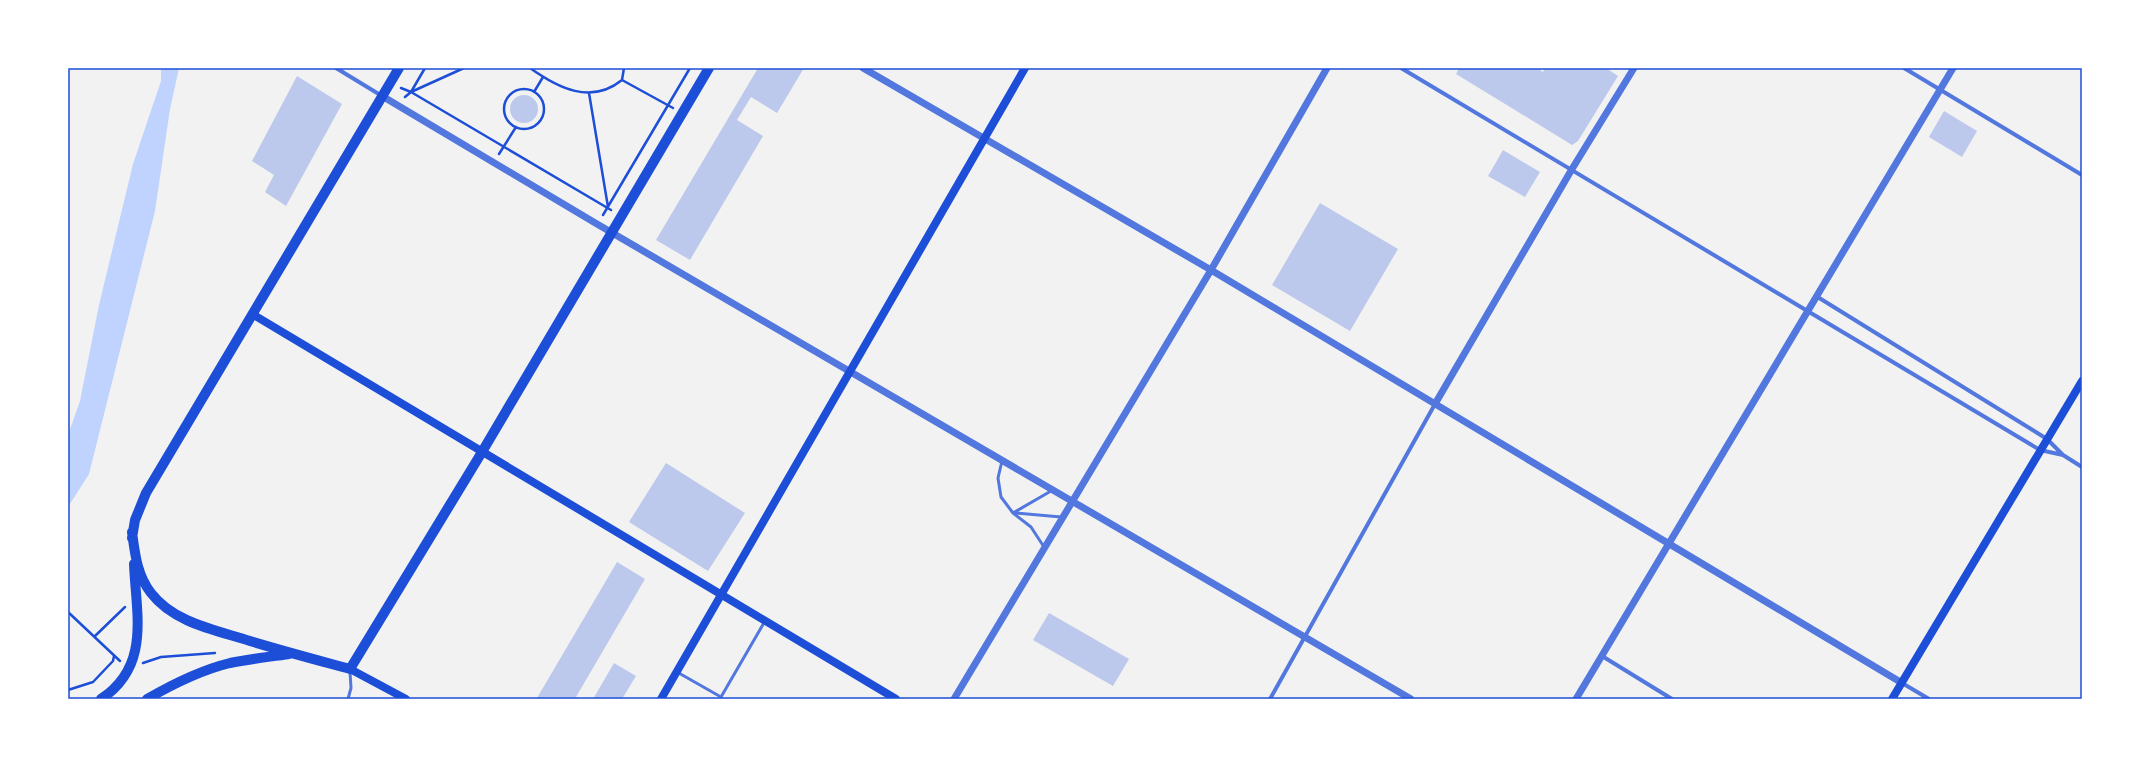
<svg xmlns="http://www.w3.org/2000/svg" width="2150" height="767" font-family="Helvetica,sans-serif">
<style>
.water{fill:#bfd3fe}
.building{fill:#bdc9ec}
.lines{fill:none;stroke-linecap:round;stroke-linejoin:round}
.path{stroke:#1d4ed8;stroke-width:2.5}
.service{stroke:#5277de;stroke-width:3}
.minor{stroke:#5277de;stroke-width:4}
.tertiary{stroke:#5277de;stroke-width:7}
.secondary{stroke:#1d4ed8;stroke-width:8}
.primary{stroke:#1d4ed8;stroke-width:10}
.neatline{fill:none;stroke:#1d4ed8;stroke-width:1.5}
</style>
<rect width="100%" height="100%" fill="#f2f2f2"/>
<!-- water -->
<path class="water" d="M161,68H179L170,109L155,211L89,474L68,507V435L80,401L99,305L133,164L161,81Z"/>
<!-- building -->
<path class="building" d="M758,68H804L777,113L751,97L737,120L763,136L690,260L656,240Z
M1459,68H1537L1543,72L1545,68H1606L1618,76L1578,141L1572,145L1456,74Z
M297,76L342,104L286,206L265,192L274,175L252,161Z
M510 109a14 14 0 1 1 28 0a14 14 0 1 1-28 0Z
M1944,111L1977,131L1962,157L1929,137Z
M1503,150L1540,172L1525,197L1488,176Z
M1320,203L1398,249L1350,331L1272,285Z
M666,463L745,513L708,571L629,522Z
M617,562L645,579L576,697L579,699H538L537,698Z
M1049,613L1129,659L1113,686L1033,640Z
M614,663L636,676L622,699H593Z"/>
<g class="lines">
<!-- path -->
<path class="path" d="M530,68C558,88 591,105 622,80L624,68
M622,80L673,108
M401,88L411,92L611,210
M504 109a20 20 0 1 1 40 0a20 20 0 1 1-40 0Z
M411,92L464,68
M534,92L543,77
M589,93L608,207
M405,97L411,92L425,68
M499,154L516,127
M603,215L690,68
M68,612L120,661
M95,636L125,607
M143,663L161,657L215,653
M68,690L93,682L113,661L114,656"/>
<!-- service -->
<path class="service" d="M1002,461L998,478L1001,497L1013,513L1031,527L1044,547
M1013,513L1051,491
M1015,513L1061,517
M677,672L721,697L765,621
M348,699L351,688L350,672"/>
<!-- minor -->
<path class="minor" d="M336,68L382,96
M1401,68L2040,450L2063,455
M1904,68L2082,175
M1816,296L2047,439L2063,455L2082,467
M1602,656L1672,699
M1902,683L1929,699
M1270,699L1435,404"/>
<!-- tertiary -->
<path class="tertiary" d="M863,68L1211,270L1902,683
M382,96L597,224L1411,699
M1435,404L1572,169L1634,68
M954,699L1211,270L1327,68
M1576,699L1953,68"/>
<!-- secondary -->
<path class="secondary" d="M252,314L896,699
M350,669L406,699
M661,699L1025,68
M1892,699L2082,381"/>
<!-- primary -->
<path class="primary" d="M132,532C135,554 137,575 151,593C174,623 216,630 250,641C283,651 317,660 350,669L482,452L709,68
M132,538L135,520L146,493L399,68
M101,699C151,666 136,614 134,564
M147,699C173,684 201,670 230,663C249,659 269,657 289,654"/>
</g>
<!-- border -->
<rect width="2150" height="767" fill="none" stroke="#ffffff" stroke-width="138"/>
<rect x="69" y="69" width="2012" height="629" class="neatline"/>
</svg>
